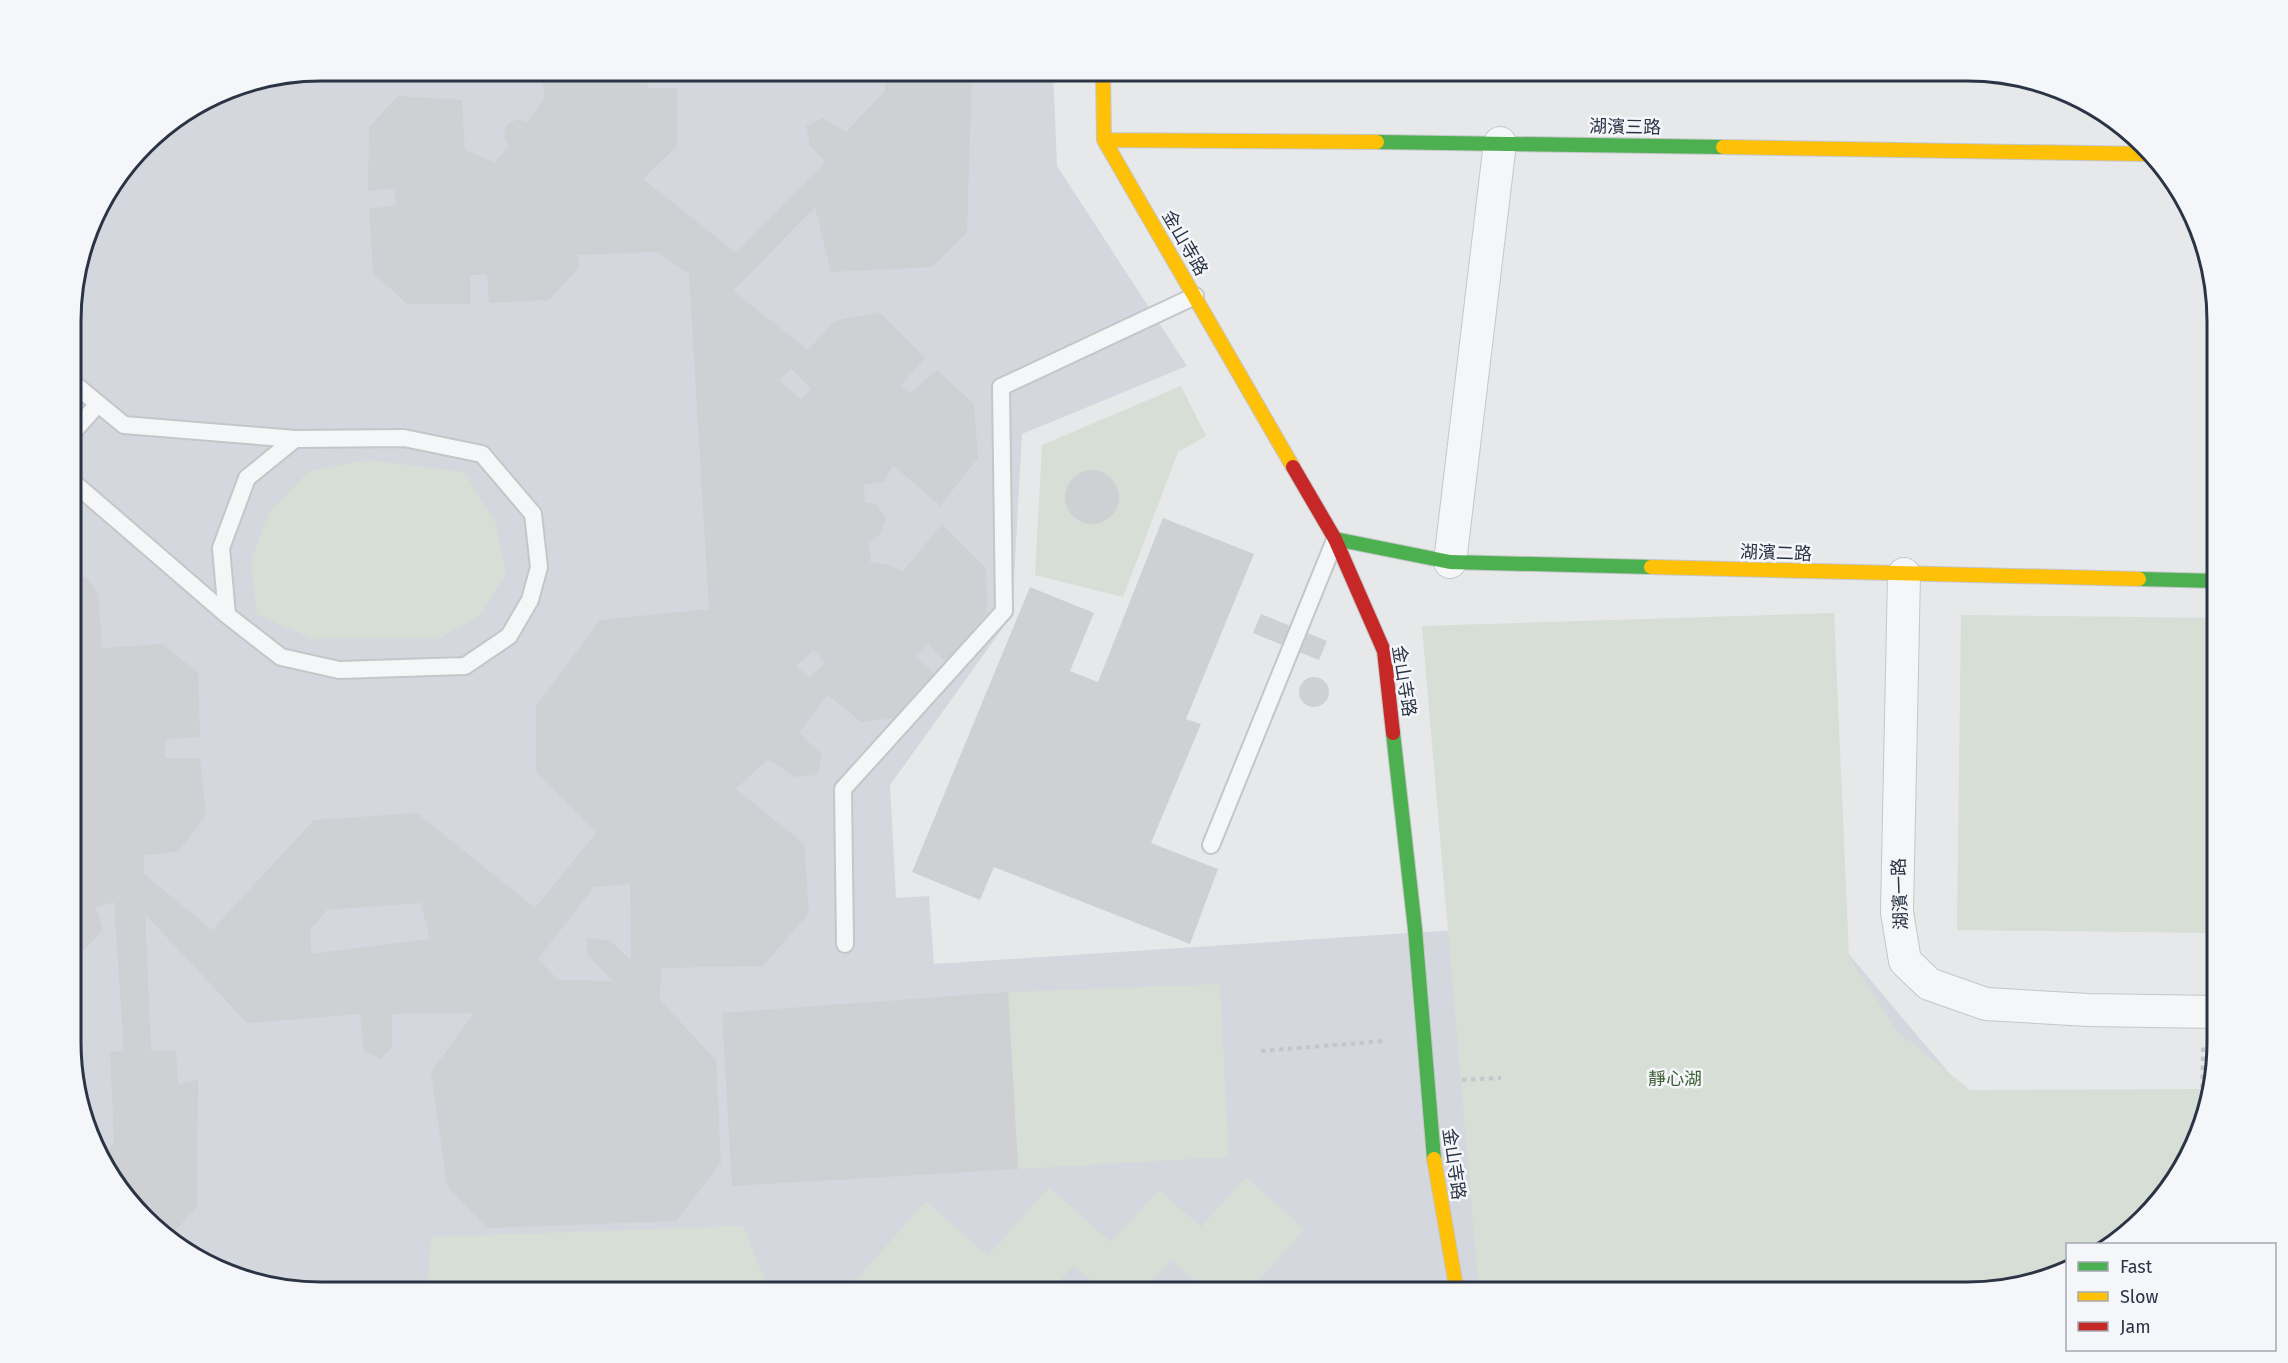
<svg xmlns="http://www.w3.org/2000/svg" width="2288" height="1363" font-family="'Fira Sans','Noto Sans TC',sans-serif">
<style>
.built{fill:#d4d7dd}
.green{fill:#d6ded6}
.building{fill:#ced0d3;fill-rule:evenodd}
.lines{fill:none;stroke-linecap:round;stroke-linejoin:round}
.lane-casing{stroke:#c4c6c8;stroke-width:20}
.street-casing{stroke:#c4c6c8;stroke-width:34}
.fast-casing{stroke:#c4c6c8;stroke-width:16}
.slow-casing{stroke:#c4c6c8;stroke-width:16}
.jam-casing{stroke:#c4c6c8;stroke-width:16}
.path{stroke:#c5c6ca;stroke-width:4;stroke-dasharray:4.5 4.5;stroke-linecap:butt}
.lane{stroke:#f5f6f7;stroke-width:16}
.street{stroke:#f5f6f7;stroke-width:32}
.fast{stroke:#4caf50;stroke-width:14}
.slow{stroke:#ffc107;stroke-width:14}
.jam{stroke:#c62828;stroke-width:14}
.labels{text-anchor:middle;stroke-width:5;stroke-linejoin:round;paint-order:stroke}
.street-label{font-size:18px;fill:#2b3445;stroke:#f4f6f9}
.park-label{font-size:18px;fill:#3f6138;stroke:#f4f6f9}
.rim{fill:none;stroke:#2b3445;stroke-width:3}
</style>
<rect width="100%" height="100%" fill="#e6e8ea"/>
<!-- built -->
<path class="built" d="M321,71H1053L1057,166L1187,366L1022,434L1012,615L890,785L896,898L929,896L934,964L1809,907L1976,1105L1969,1286L1410,1289L1412,1292H321L256,1284L196,1259L113,1181L73,1074V289L97,210L156,133L226,89Z"/>
<!-- green -->
<path class="green" d="M1181,386L1206,436L1178,452L1123,597L1035,575L1042,445Z
M368,460L464,472L496,524L506,574L480,615L439,639H312L257,614L251,561L269,512L309,471Z
M1834,613L1849,956L1897,1031L1970,1090L2208,1089L2184,1167L2144,1219L2111,1244H2068L2067,1266L1983,1292H1485L1478,1283L1422,626Z
M1961,615L2217,618V933L1957,930Z
M1220,984L1229,1157L1018,1169L1008,992Z
M1246,1177L1305,1229L1248,1292H1208L1171,1260L1141,1292H1104L1074,1265L1050,1292H942L935,1286L930,1292H845L926,1201L988,1256L1049,1187L1111,1242L1159,1190L1201,1227Z
M743,1226L770,1292H427L431,1237Z"/>
<!-- building -->
<path class="building" d="M540,71H654L647,73L648,88H677V146L643,179L736,253L825,162L810,145L806,126L823,118L846,132L885,91L884,71H972L967,232L932,267L831,272L815,207L733,291L808,350L835,321L879,312L925,358L901,385L910,393L937,370L974,404L978,458L940,506L893,465L885,481L864,485L865,502L877,505L886,518L881,533L869,544L871,563L885,564L903,571L942,524L986,568L987,613L946,663L928,644L915,656L936,676L904,717L861,722L828,695L799,733L822,755L817,775L795,777L768,759L736,789L804,844L809,913L763,966L661,968L660,1000L716,1060L721,1163L676,1221L487,1228L447,1186L431,1072L474,1013L392,1014V1047L380,1059L364,1051L360,1014L247,1023L145,914L151,1051L176,1050L178,1084L198,1080L197,1207L171,1235L113,1181L103,1154L114,1143L110,1051L124,1052L114,902L96,907L103,930L73,961V649H78L76,628H73V574L86,578L98,593L102,648L163,644L198,673L200,737L166,739L165,758H200L206,815L178,852L144,855V874L212,930L314,820L417,813L535,908L596,833L536,771V706L600,620L709,609L689,274L657,252L578,255L579,267L549,300L489,303L487,275H470V304H407L373,273L369,209L396,205L395,188L368,191L369,127L398,96L462,100L465,150L495,162L509,146L504,137L506,125L518,119L527,122L545,98ZM791,368L811,389L801,399L779,381ZM814,650L825,663L809,677L796,666ZM630,884L631,960L609,940L586,938L588,955L613,981L558,980L538,959L594,887ZM421,903L430,939L311,954L310,930L327,910Z
M1065 497a27 27 0 1 1 54 0a27 27 0 1 1-54 0Z
M1163,518L1254,554L1186,719L1201,724L1151,843L1218,869L1190,944L994,867L980,900L912,872L1030,587L1094,613L1070,671L1098,682Z
M1261,614L1327,641L1319,660L1253,633Z
M1299 692a15 15 0 1 1 30 0a15 15 0 1 1-30 0Z
M1008,992L1018,1169L732,1186L722,1013Z"/>
<g class="lines">
<!-- lane casing -->
<g class="lane-casing">
<path id="lane" d="M73,383L124,425L295,439
M73,432L98,404
M404,438L482,454L533,514L539,567L530,600L509,636L465,666L339,670L281,657L227,615L221,548L247,478L295,439Z
M73,482L227,615
M1211,845L1335,540
M845,944L843,789L1004,611L1001,387L1195,296"/>
</g>
<!-- street casing -->
<g class="street-casing">
<path id="street" d="M1450,562L1500,143
M1904,574L1897,912L1905,961L1929,984L1986,1004L2088,1010L2217,1012"/>
</g>
<!-- fast casing -->
<g class="fast-casing">
<path id="fast" d="M1377,142L1723,147
M1335,539L1450,562L1651,567
M2139,579L2217,581
M1393,733L1415,929L1434,1159"/>
</g>
<!-- slow casing -->
<g class="slow-casing">
<path id="slow" d="M1103,71L1104,140L1293,467
M1104,140L1377,142
M1723,147L2145,154
M1651,567L2139,579
M1434,1159L1457,1292"/>
</g>
<!-- jam casing -->
<g class="jam-casing">
<path id="jam" d="M1293,467L1335,539L1384,651L1393,733"/>
</g>
<!-- path -->
<path class="path" d="M1261,1051L1385,1041
M1462,1080L1501,1078
M2202,1106L2203,1047"/>
<!-- lane -->
<use href="#lane" class="lane"/>
<!-- street -->
<use href="#street" class="street"/>
<!-- fast -->
<use href="#fast" class="fast"/>
<!-- slow -->
<use href="#slow" class="slow"/>
<!-- jam -->
<use href="#jam" class="jam"/>
</g>
<g class="labels">
<!-- street labels -->
<g class="street-label">
<text transform="translate(1625 127) rotate(1)" y="6">湖濱三路</text>
<text transform="translate(1185 243) rotate(60)" y="6">金山寺路</text>
<text transform="translate(1776 553) rotate(2)" y="6">湖濱二路</text>
<text transform="translate(1404 681) rotate(81)" y="6">金山寺路</text>
<text transform="translate(1900 894) rotate(-92)" y="6">湖濱一路</text>
<text transform="translate(1454 1164) rotate(82)" y="6">金山寺路</text>
</g>
<!-- park labels -->
<g class="park-label">
<text x="1675" y="1085">靜心湖</text>
</g>
</g>
<!-- crop -->
<path d="M0 0H2288V1363H0ZM321 81H1967A240 240 0 0 1 2207 321V1042A240 240 0 0 1 1967 1282H321A240 240 0 0 1 81 1042V321A240 240 0 0 1 321 81Z" fill="#f4f6f9" fill-rule="evenodd"/>
<path class="rim" d="M321 81H1967A240 240 0 0 1 2207 321V1042A240 240 0 0 1 1967 1282H321A240 240 0 0 1 81 1042V321A240 240 0 0 1 321 81Z"/>
<!-- legend -->
<rect x="2066" y="1243" width="210" height="108" fill="#f4f6f9" stroke="#a4a8b1" stroke-width="1.5"/>
<rect x="2078" y="1262" width="30" height="9" fill="#4caf50" stroke="#a4a8b1" stroke-width="1.5"/>
<text x="2120" y="1273" font-size="18" fill="#2b3445">Fast</text>
<rect x="2078" y="1292" width="30" height="9" fill="#ffc107" stroke="#a4a8b1" stroke-width="1.5"/>
<text x="2120" y="1303" font-size="18" fill="#2b3445">Slow</text>
<rect x="2078" y="1322" width="30" height="9" fill="#c62828" stroke="#a4a8b1" stroke-width="1.5"/>
<text x="2120" y="1333" font-size="18" fill="#2b3445">Jam</text>
</svg>
